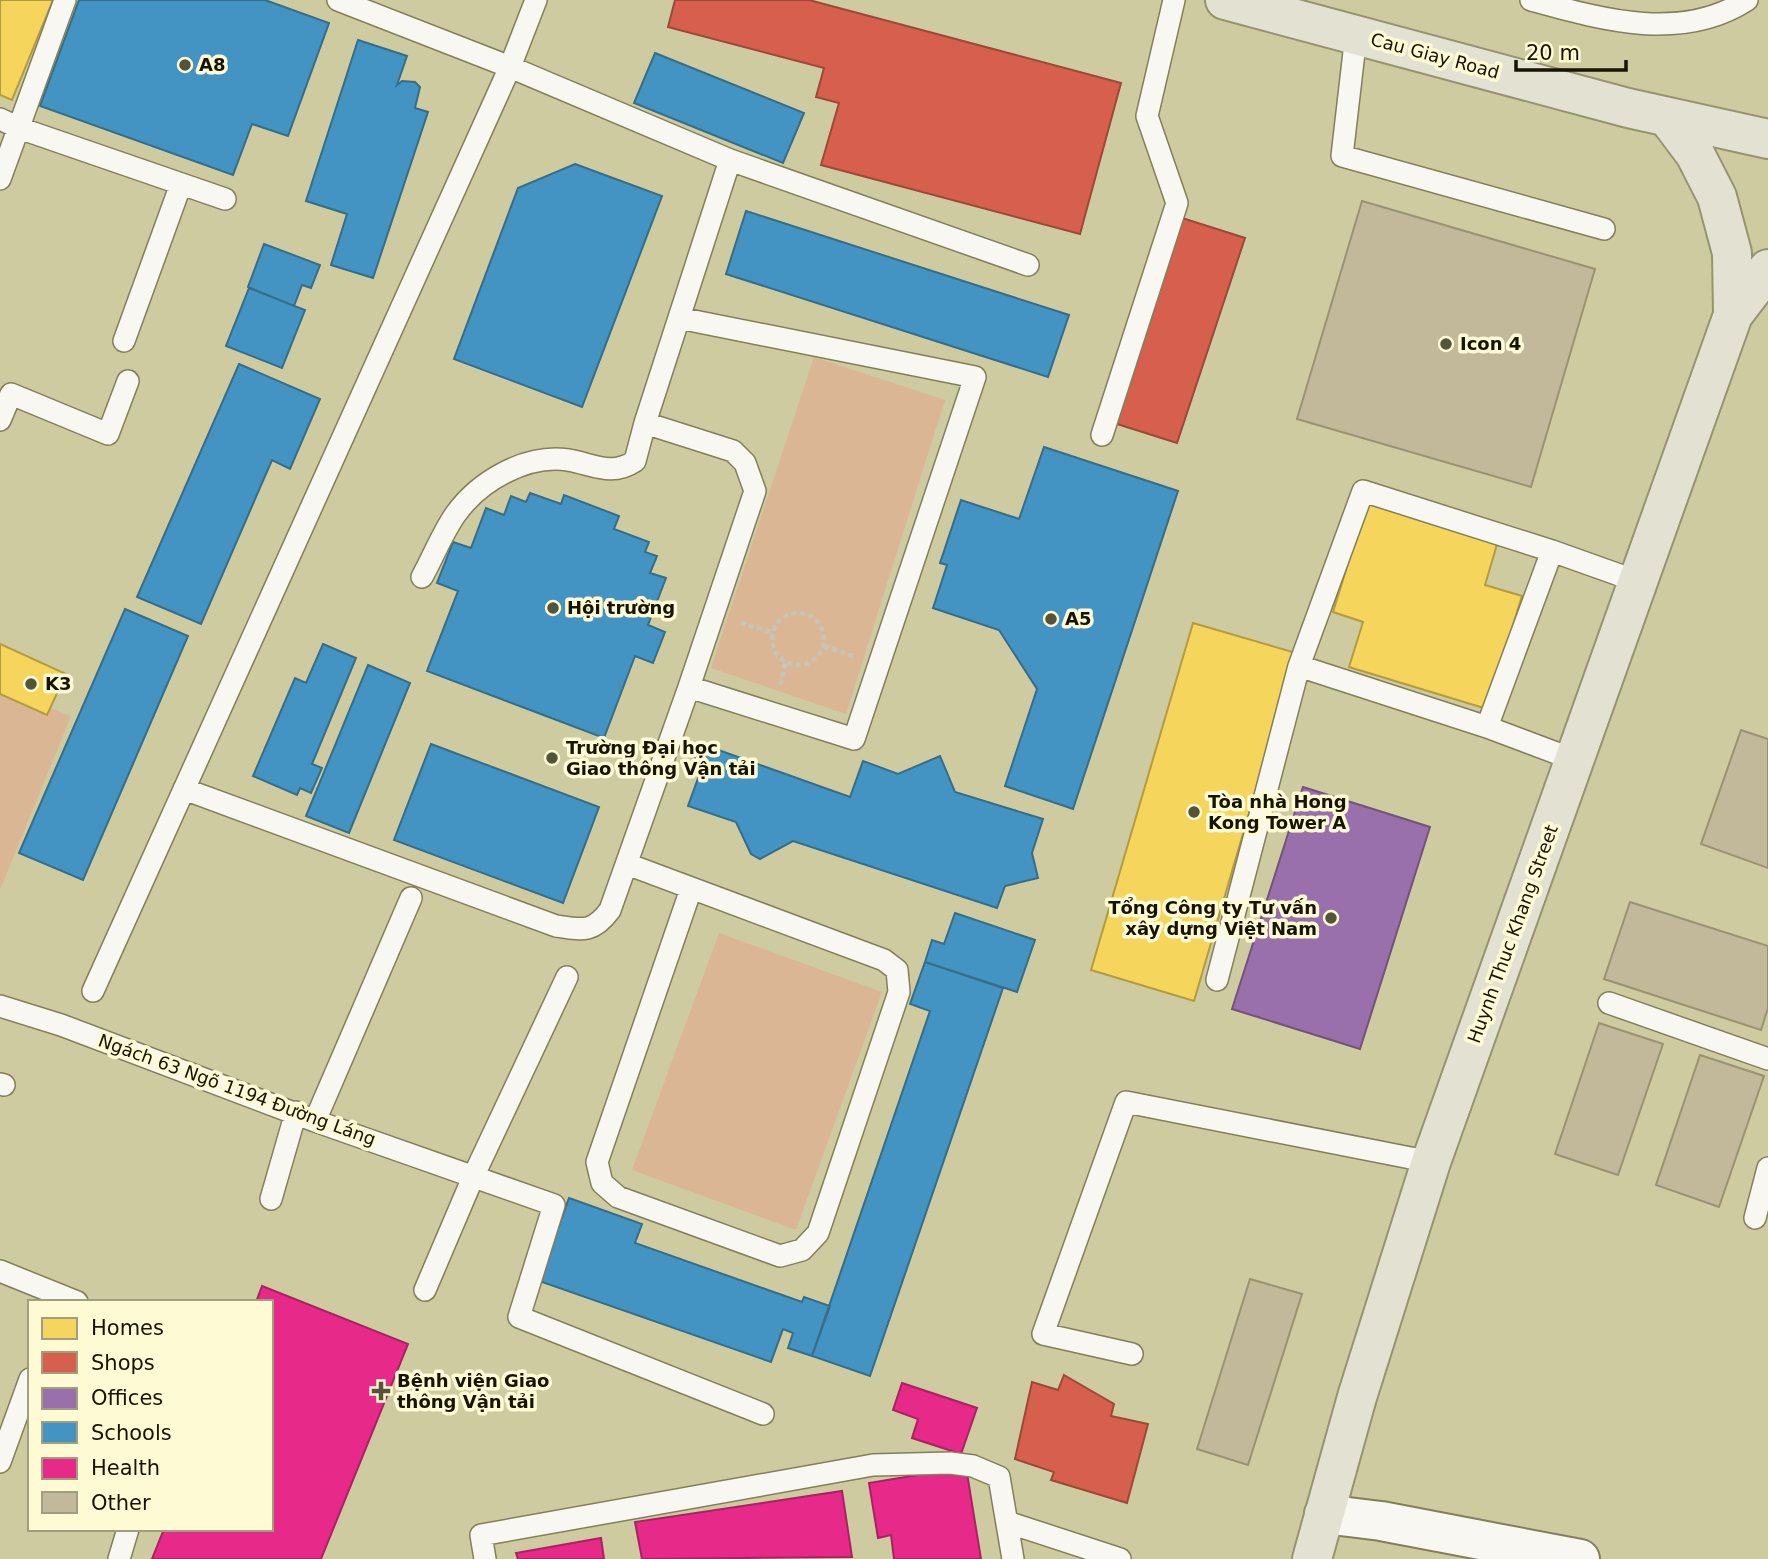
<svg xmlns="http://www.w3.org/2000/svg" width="1768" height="1559" font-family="'DejaVu Sans',sans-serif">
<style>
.green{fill:#dab694}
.homes{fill:#f6d55c;stroke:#b39b40;stroke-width:2}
.shops{fill:#d6604d;stroke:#9c4936;stroke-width:2}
.offices{fill:#9970ab;stroke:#725478;stroke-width:2}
.schools{fill:#4393c3;stroke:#366d88;stroke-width:2}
.health{fill:#e7298a;stroke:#a82361;stroke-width:2}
.building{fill:#c1b99a;stroke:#9a9271;stroke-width:2}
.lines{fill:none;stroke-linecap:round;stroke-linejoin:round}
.lane-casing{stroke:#827f5a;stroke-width:24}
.street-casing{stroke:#827f5a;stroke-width:42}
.primary-casing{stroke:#969370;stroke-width:42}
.path{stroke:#c6c5b9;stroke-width:4.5;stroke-dasharray:5 3.5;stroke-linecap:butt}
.lane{stroke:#f8f7f1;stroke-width:21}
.street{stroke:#f8f7f1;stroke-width:38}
.primary{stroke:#e3e2d2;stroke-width:38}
.poi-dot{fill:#565438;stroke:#fdfad4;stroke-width:2.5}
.labels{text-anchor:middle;stroke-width:7;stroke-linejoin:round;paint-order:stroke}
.street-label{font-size:18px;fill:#161400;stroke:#fdfad4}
.poi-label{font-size:18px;font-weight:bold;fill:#161400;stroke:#fdfad4;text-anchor:start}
</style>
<rect width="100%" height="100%" fill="#cecba0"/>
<!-- green -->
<path class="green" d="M814,357L945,400L846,714L711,668Z
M0,688L71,716L0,890Z
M719,933L882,992L796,1230L632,1170Z"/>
<!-- homes -->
<path class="homes" d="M0,0H53L12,100L0,95Z
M1367,502L1498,541L1485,585L1522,596L1487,709L1349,667L1363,622L1333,612Z
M1193,623L1296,653L1194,1001L1091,970Z
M0,644L66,674L47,715L0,694Z"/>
<!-- shops -->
<path class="shops" d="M675,0H809L1121,83L1080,234L821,165L839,103L816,97L824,68L668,27Z
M1179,217L1245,238L1177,443L1111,422Z
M1064,1375L1114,1404L1111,1416L1148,1424L1127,1503L1051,1480L1054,1472L1015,1459L1032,1382L1058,1390Z"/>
<!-- offices -->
<path class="offices" d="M1303,787L1430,827L1360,1049L1232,1009Z"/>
<!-- schools -->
<path class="schools" d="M79,0H265L329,23L288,136L252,124L233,175L40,106Z
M358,40L407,56L397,85L402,81L415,82L420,87L415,108L428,112L373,278L331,265L347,214L306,201Z
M655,53L804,113L783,163L634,103Z
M575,164L662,196L582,407L454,359L518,188Z
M746,211L1069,315L1048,377L726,274Z
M264,244L320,265L311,288L302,285L294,306L248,287Z
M249,288L305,310L282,368L226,346Z
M239,364L320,399L290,469L272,460L201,624L137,597Z
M1044,447L1178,491L1073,809L1005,786L1037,689L999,630L933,608L947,565L940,563L961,500L1019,519Z
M530,493L561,504L564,495L619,516L614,529L649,542L645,552L657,556L650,573L666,578L648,625L665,632L653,663L635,656L604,738L427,671L458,591L437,583L453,542L471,548L486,508L504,515L511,496L526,502Z
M125,609L188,636L83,880L19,853Z
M323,644L356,658L312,764L322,768L311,793L300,788L297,795L253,776L295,678L306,683Z
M368,665L410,683L349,833L306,816Z
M431,744L599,807L563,903L394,840Z
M710,747L850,797L863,761L898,774L940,756L955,792L1043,819L1032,853L1038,878L1005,886L997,908L793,841L760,859L751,854L736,822L688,806L701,770L694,755Z
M955,913L1035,940L1017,992L925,962L932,940L944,944Z
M925,962L1003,988L870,1376L812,1356L930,1011L910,1004Z
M569,1198L642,1224L635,1243L802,1302L804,1297L830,1306L812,1356L788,1348L793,1333L783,1329L771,1362L539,1281Z"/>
<!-- health -->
<path class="health" d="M262,1286L408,1344L321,1559H152L164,1529H271V1302H256Z
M902,1383L977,1408L961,1454L912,1438L918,1419L893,1410Z
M966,1467L981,1559H894L891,1535L878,1538L869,1483Z
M842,1491L852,1557L642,1559L635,1522Z
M601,1538L604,1559H518L516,1553Z"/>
<!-- building -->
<path class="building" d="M1362,201L1595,269L1531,487L1297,419Z
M1741,730L1768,739V868L1701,844Z
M1630,902L1768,946V1008L1761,1030L1604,979Z
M1599,1023L1663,1044L1618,1175L1555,1154Z
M1700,1055L1764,1076L1719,1207L1656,1185Z
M1250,1279L1302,1294L1248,1465L1197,1449Z"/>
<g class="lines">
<!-- lane casing -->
<g class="lane-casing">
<path id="lane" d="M338,0L510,67L730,160L1028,265
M1531,0C1600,19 1681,43 1747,0
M1356,35L1342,156L1604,229
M0,119L19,128L225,199
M0,179L65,0
M679,318L975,377L854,739L689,687
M124,341L181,184
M0,420L11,394L108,434L128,381
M1102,435L1177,203L1147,116L1174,0
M422,577C433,557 442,534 455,515C479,481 526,454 568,460C593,464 611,477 635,461L645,423L730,160
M1487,727L1299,666L1363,491L1552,551
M1575,760L1487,727L1552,551L1639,582
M184,789L556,926C583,930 593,933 610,910L689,687L755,491L745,463L733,451L645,423
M627,864L884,960L897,970L899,992L818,1233L802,1250L780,1256L618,1197L602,1183L597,1162L691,889
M1217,980L1299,666
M93,991L510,67L536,0
M1609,1003L1768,1059
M0,1006L61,1025L315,1121L554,1205L519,1317L763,1414
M0,1084L4,1085
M315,1121L411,898
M271,1199L296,1112
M1755,1218L1768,1168
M0,1271L77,1302
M425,1290L474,1175L567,977
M1132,1354L1043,1334L1126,1102L1431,1162
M0,1462L30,1379
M1007,1522L1120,1559
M119,1559L128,1529
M485,1559L481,1535L873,1465L950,1463L973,1466L999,1477L1013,1559"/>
</g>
<!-- street casing -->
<g class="street-casing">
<path id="street" d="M1324,1514L1381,1521L1580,1559"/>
</g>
<!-- primary casing -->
<g class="primary-casing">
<path id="primary" d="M1225,0L1628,108L1768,139
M1733,315L1768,269
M1312,1559L1357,1397L1431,1162L1733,315L1732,253L1717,197L1695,154L1668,118"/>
</g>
<!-- path -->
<path class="path" d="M772 639a26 26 0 1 1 52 0a26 26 0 1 1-52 0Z
M741,623L772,632
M824,646L853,656
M780,685L786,662"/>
<!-- lane -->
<use href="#lane" class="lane"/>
<!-- street -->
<use href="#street" class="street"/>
<!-- primary -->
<use href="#primary" class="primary"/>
</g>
<!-- markers -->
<g class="poi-dot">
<circle cx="185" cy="65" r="7"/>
<circle cx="1446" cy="344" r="7"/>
<circle cx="553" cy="608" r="7"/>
<circle cx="1051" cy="619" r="7"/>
<circle cx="31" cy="684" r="7"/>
<circle cx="552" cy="758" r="7"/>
<circle cx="1194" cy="812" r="7"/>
<circle cx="1331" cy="918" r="7"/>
<path d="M377.5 1380.5h7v7h7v7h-7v7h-7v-7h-7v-7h7z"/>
</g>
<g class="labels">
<!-- street labels -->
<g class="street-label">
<text transform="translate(1435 56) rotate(15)" y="6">Cau Giay Road</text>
<text transform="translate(1513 934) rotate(-70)" y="6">Huynh Thuc Khang Street</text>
<text transform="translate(237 1090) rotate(20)" y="6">Ngách 63 Ngõ 1194 Đường Láng</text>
</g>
<!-- poi labels -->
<g class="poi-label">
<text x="199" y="71">A8</text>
<text x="1460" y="350">Icon 4</text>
<text x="567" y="614">Hội trường</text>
<text x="1065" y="625">A5</text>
<text x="45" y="690">K3</text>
<text x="566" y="754">Trường Đại học<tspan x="566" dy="21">Giao thông Vận tải</tspan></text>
<text x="1208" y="808">Tòa nhà Hong<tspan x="1208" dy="21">Kong Tower A</tspan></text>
<text x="1317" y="914" text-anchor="end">Tổng Công ty Tư vấn<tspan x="1317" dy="21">xây dựng Việt Nam</tspan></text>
<text x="397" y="1387">Bệnh viện Giao<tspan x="397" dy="21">thông Vận tải</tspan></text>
</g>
</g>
<!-- legend -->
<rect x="28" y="1300" width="245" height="231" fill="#fdfad4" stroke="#a19e7f" stroke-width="2"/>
<rect x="42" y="1318" width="35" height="21" fill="#f6d55c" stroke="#a19e7f" stroke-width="2"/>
<text x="91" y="1335" font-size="21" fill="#161400">Homes</text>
<rect x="42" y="1352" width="35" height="21" fill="#d6604d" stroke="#a19e7f" stroke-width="2"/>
<text x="91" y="1370" font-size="21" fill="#161400">Shops</text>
<rect x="42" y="1388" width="35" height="21" fill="#9970ab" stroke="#a19e7f" stroke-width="2"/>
<text x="91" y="1405" font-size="21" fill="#161400">Offices</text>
<rect x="42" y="1422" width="35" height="21" fill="#4393c3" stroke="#a19e7f" stroke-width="2"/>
<text x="91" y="1440" font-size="21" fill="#161400">Schools</text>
<rect x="42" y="1458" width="35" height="21" fill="#e7298a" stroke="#a19e7f" stroke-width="2"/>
<text x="91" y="1475" font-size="21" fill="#161400">Health</text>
<rect x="42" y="1492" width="35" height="21" fill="#c1b99a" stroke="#a19e7f" stroke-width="2"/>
<text x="91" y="1510" font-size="21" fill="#161400">Other</text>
<!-- scale -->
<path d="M1516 60v10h110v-10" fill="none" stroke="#161400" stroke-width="3.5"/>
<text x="1526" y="60" font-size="21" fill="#161400" stroke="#fdfad4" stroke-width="5" paint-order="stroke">20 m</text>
</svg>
